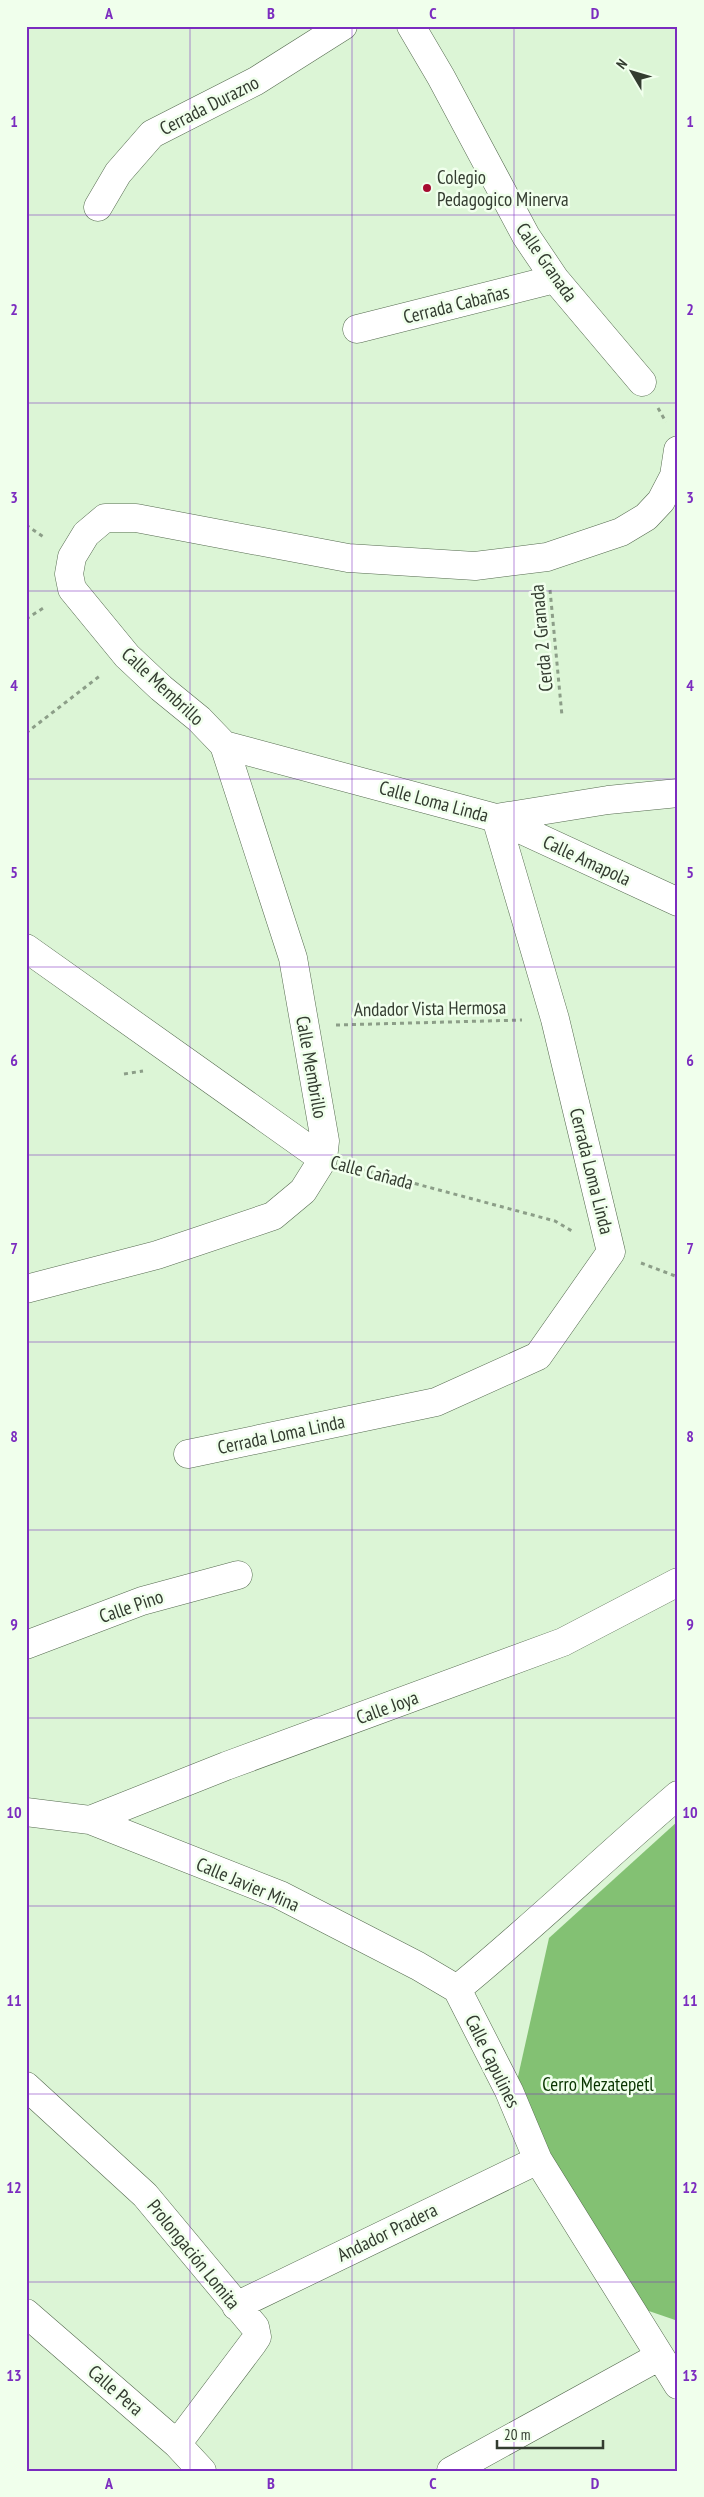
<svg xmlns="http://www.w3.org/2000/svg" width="704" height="2497" font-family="'PT Sans Narrow',sans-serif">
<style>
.forest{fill:#83c173}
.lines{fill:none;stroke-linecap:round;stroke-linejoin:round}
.street-casing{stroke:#556a4f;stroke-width:29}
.path{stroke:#8c9e88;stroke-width:3;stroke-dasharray:4 4;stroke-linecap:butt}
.street{stroke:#fff;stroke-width:28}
.grid{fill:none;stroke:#7b2cbf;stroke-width:1;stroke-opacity:0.55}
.poi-dot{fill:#a60b30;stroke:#f0ffec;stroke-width:2}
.labels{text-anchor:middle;stroke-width:5;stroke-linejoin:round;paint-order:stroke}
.street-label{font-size:19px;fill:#333c30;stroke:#f0ffec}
.poi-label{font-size:19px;fill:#333c30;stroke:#f0ffec;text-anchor:start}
.park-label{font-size:19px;fill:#093400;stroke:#f0ffec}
.neatline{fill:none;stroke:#7b2cbf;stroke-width:2}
.grid-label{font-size:16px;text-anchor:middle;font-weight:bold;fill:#7b2cbf}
</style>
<rect width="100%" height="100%" fill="#dcf5d6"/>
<!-- forest -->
<path class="forest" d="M678,1821V2321L643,2309L513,2099L549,1938Z"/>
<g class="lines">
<!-- street casing -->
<g class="street-casing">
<path id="street" d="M411,26L441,77L526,236L555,279L642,382
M98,207L118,173L152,134L256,81L343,26
M357,329L555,279
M224,745L496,818L608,800L678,793
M496,818L678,902
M26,948L323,1159
M26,1289L157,1255L273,1216L303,1191L323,1159L325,1141L293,958L224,745L199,719L161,688L127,656L72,589L69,574L72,557L86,534L105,518H136L348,558L475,566L547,557L621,532L646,517L661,501L674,476L678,450
M188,1454L436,1402L538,1356L611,1252L555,1019L496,818
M26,1645L142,1601L238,1575
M26,1812L90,1820L280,1895L418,1966L457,1989
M90,1820L226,1766L563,1642L678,1582
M457,1989L509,2091L538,2160L678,2385
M457,1989C533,1927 603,1859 678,1795
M26,2086L145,2195L255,2327L257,2337L253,2343L177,2444
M236,2306L538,2160
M26,2313L177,2444L202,2471
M451,2471L660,2356"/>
</g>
<!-- path -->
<path class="path" d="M658,408L666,422
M26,525L45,538
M550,590L562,716
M26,619L45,607
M26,733L101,675
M336,1025L522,1020
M124,1074L143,1071
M353,1167L555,1221L572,1231
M641,1263L678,1277"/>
<!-- street -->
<use href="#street" class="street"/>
</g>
<!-- grid -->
<path class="grid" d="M190,26V2471M352,26V2471M514,26V2471M26,215H678M26,403H678M26,591H678M26,779H678M26,967H678M26,1155H678M26,1342H678M26,1530H678M26,1718H678M26,1906H678M26,2094H678M26,2282H678"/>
<!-- markers -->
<circle class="poi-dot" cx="427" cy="188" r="5"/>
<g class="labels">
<!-- street labels -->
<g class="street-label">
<text transform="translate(209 105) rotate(-27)" y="7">Cerrada Durazno</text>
<text transform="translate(547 262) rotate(55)" y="7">Calle Granada</text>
<text transform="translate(456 304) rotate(-14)" y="7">Cerrada Cabañas</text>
<text transform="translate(541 638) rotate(-95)" y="7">Cerda 2 Granada</text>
<text transform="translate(163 686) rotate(43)" y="7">Calle Membrillo</text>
<text transform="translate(434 801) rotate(15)" y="7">Calle Loma Linda</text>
<text transform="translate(587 860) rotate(25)" y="7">Calle Amapola</text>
<text transform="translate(430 1008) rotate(-1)" y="7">Andador Vista Hermosa</text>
<text transform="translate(312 1067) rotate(80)" y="7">Calle Membrillo</text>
<text transform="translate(592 1171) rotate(76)" y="7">Cerrada Loma Linda</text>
<text transform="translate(372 1172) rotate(15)" y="7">Calle Cañada</text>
<text transform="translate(281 1434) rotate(-12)" y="7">Cerrada Loma Linda</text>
<text transform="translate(131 1606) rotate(-19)" y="7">Calle Pino</text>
<text transform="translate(387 1707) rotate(-20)" y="7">Calle Joya</text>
<text transform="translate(248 1884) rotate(23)" y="7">Calle Javier Mina</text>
<text transform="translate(493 2061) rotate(64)" y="7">Calle Capulines</text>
<text transform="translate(387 2232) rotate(-26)" y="7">Andador Pradera</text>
<text transform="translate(194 2254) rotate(51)" y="7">Prolongación Lomita</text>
<text transform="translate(116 2390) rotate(41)" y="7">Calle Pera</text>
</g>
<!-- poi labels -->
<g class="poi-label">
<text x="437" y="184">Colegio<tspan x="437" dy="22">Pedagogico Minerva</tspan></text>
</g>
<!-- park labels -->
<g class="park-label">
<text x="598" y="2091">Cerro Mezatepetl</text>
</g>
</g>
<!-- border -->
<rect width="704" height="2497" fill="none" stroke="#f0ffec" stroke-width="55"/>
<!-- north arrow -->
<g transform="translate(632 72) rotate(308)" stroke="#f0ffec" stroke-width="4" paint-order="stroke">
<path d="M0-4L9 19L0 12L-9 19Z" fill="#333c30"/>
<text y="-8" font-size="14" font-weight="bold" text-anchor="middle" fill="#333c30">N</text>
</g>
<!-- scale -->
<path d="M497 2440v8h106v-8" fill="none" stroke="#333c30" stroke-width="2.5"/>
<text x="504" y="2440" font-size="15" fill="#333c30" stroke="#f0ffec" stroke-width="4" paint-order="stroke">20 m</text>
<rect x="28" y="28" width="648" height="2442" class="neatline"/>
<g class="grid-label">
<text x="109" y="19">A</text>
<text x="271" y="19">B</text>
<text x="433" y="19">C</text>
<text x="595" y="19">D</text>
<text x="14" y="127">1</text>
<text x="690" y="127">1</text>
<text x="14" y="315">2</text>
<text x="690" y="315">2</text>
<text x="14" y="503">3</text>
<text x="690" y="503">3</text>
<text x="14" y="691">4</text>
<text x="690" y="691">4</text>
<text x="14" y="878">5</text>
<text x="690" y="878">5</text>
<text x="14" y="1066">6</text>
<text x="690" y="1066">6</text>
<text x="14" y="1254">7</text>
<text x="690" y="1254">7</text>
<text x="14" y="1442">8</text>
<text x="690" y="1442">8</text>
<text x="14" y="1630">9</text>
<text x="690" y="1630">9</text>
<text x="14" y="1818">10</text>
<text x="690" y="1818">10</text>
<text x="14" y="2006">11</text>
<text x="690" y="2006">11</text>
<text x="14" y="2193">12</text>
<text x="690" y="2193">12</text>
<text x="14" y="2381">13</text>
<text x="690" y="2381">13</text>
<text x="109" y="2489">A</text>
<text x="271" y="2489">B</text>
<text x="433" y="2489">C</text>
<text x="595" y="2489">D</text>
</g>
</svg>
